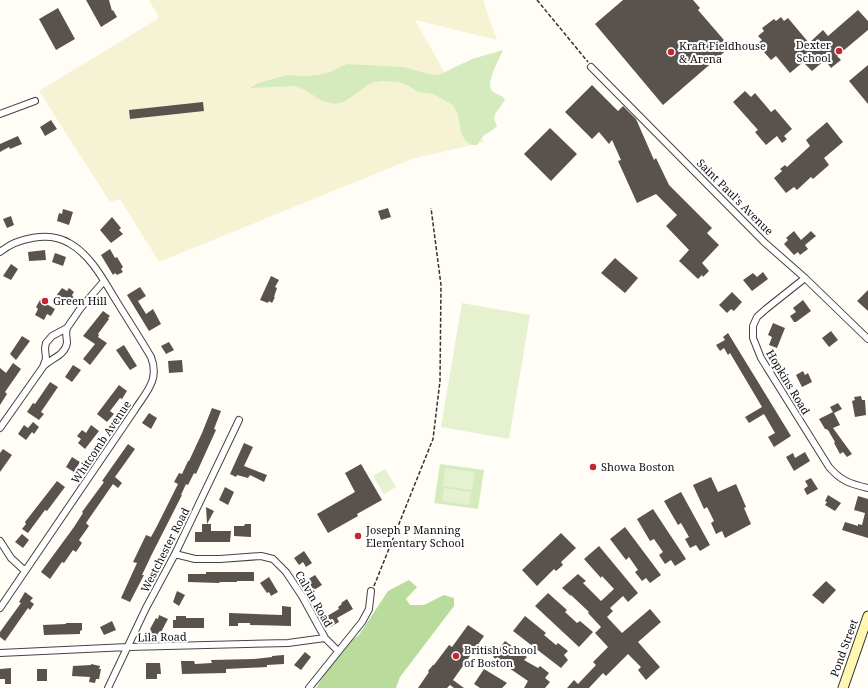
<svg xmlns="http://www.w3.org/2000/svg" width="868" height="688" font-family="'Noto Serif',serif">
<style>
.farmland{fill:#f6f3d4}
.green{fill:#d5ebbd}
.forest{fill:#b9dc9c}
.pitch{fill:#e6f2cf}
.building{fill:#5a524d}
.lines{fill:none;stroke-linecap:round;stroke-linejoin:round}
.street-casing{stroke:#444;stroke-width:8}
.secondary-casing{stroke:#333;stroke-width:11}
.path{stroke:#333;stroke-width:1.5;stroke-dasharray:4 2;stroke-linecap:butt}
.street{stroke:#fff;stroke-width:6}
.secondary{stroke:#fff6b0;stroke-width:9}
.poi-dot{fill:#c4262e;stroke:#fff;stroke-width:1.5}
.labels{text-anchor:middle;stroke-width:4;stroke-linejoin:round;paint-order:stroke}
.poi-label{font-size:11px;fill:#111;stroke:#fff;text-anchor:start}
.street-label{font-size:11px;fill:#111;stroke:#fff}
</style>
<rect width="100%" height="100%" fill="#fffdf5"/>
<!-- farmland -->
<path class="farmland" d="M149,0H483L497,40L415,20L484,142L412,159L159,262L120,199L110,202L39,91L159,18Z"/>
<!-- green -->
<path class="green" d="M503,50C500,58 485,83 492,91C496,95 502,94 505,100L495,114L494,119L497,126L494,129L483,136L477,145H471L465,140L461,133L458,115L453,105L433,94L418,92L409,86L399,82L381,81L371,83L344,102L335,104L322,101L305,90L295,86L250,88L258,83L287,75L304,76L318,75L330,72L347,64L403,67L433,75L441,74L472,59Z
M440,464L484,470L478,509L434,503Z"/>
<!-- forest -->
<path class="forest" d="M409,580L417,587L406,599L410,605H424L444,595L454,598V606L400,677L396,688H316L341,648L359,635L388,591Z"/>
<!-- pitch -->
<path class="pitch" d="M462,303L530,315L509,439L441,427Z
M445,468L475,472L472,490L443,486Z
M385,469L396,487L384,494L373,476Z
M444,488L471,492L469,505L442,501Z"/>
<!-- building -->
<path class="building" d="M86,0H109L112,11L113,10L117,17L101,27Z
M623,0H693L700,8L698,10L730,47L663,105L595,24Z
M58,8L75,39L56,50L39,19Z
M858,10L868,21V30L837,56L841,60L831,68L825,60L812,71L803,62L790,73L776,56L771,60L757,44L762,40L758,36L764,31L762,28L774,19L776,21L781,17L784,21L788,18L809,43L823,30L828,36Z
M868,65V104L849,81Z
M592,85L618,111L623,106L636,119L654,160L656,158L669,185L712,228L707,233L719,245L702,263L709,271L703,277L702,275L698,279L679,261L689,250L666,226L677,215L656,194L637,203L618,161L621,160L612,140L609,144L599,132L592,139L565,112Z
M745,91L751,97L755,93L771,112L775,109L792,129L784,136L787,139L782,143L777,136L766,145L755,132L758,130L733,102Z
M203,102L204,111L130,119L129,110Z
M51,120L57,129L45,136L40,127Z
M827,122L843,142L824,158L829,165L813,179L811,177L797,190L794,187L786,193L774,178L782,171L780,169L785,165L787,167L810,146L806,140Z
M550,128L577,154L551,181L524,154Z
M18,136L22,144L10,149L9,147L0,152V144Z
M388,208L391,217L381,220L378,211Z
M63,209L73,212L69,225L57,221L59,213L62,214Z
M11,216L14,225L7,228L3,219Z
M112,217L121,228L119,230L123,234L111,243L100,230Z
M794,231L801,240L811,231L816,236L805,245L808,249L800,255L798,252L794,255L784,244L788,240L786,238Z
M110,249L115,258L117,257L123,267L121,269L123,272L117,275L115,273L113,275L101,255Z
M45,250L46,260L29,261L28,252Z
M55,253L66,257L63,266L52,262Z
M615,258L638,278L625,293L601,273Z
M11,264L18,269L11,280L3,276Z
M763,272L768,279L752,291L743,280L753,273L757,277Z
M271,276L279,280L275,287L277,288L274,297H275L272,303L269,301L268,303L260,300Z
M140,287L146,296L138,301L146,314L153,309L161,324L149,331L127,295Z
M62,288L67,291L69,288L74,292L72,295L74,298L68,305L56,296Z
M868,290V311L857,301Z
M732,292L742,302L734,311L731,309L727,313L719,305Z
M40,300L55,309L51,316L47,314L44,320L35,315L38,309L36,307Z
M803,300L811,311L796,322H794L790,316L796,312L793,308Z
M103,311L110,316L108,318L109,319L98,334L99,335L98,337L107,343L90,365L83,359L95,344L83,336Z
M773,323L785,328L777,348L769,345L772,337L768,335Z
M831,331L838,340L829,347L822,338Z
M728,333L791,436L774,447L768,437L775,433L764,414L749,423L745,417L762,407L730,353L728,355L724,348L720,351L716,345L725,340L723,337Z
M22,336L30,341L16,360L10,354Z
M169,342L174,350L166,354L161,346Z
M124,345L137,366L130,370L116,350Z
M182,360L183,372L169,373L168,361Z
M13,363L21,369L5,392L7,394L0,405V368L6,373Z
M73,365L81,370L72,382L65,377Z
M803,371L805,375L808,373L812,382L802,387L796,375Z
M50,382L58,387L41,412L44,414L39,420L27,412L33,403L35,404Z
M119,385L127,391L122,399L120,398L110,411L114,414L107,422L97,414Z
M861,396L862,400H865L866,415L855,417L852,401L855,400L854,397Z
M838,403L842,409L834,413L840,425L833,428L852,454L847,457L843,452L840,454L834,443L835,442L828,430L826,429H825L819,419L833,412L830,407Z
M212,408L221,411L214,429L216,430L196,474L194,473L188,485L186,484L181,495H182L152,554L142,575H144L130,602L121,598L137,563L133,562L146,535L151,537L157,526L178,484L174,482L179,473L182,474L188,461H189L202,433Z
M149,413L157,418L151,429L142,423Z
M33,422L39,427L34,434L32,432L26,440L18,434L24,425L28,428Z
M91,425L99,431L85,449L78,443L81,439L77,436L82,430L86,433Z
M244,443L253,447L244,466L267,475L264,482L250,475L248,478L237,475L236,477L230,474Z
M128,444L135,449L115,477L122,483L118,488L113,484L86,523L89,526L79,540L82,543L76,552L73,550L64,563L62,562L50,579L41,572L74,527L83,513L82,512L104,482L102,481Z
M3,449L12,455L0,472V453Z
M805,452L810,461L794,471L786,457L793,453L795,458Z
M72,457L80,462L74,472L66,467Z
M361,464L382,500L357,514L358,516L328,533L317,514L355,492L345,473Z
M711,477L718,492L736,484L746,507L744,508L751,524L725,538L722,531L716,534L711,523L714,521L707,507L704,509L693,485Z
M811,478L818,489L807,495L804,489L808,486L805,481Z
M57,481L65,487L47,511L45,510L28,533L22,529L26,524L25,522Z
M225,487L234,492L228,505L219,500Z
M681,492L710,545L700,551L696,545L690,548L685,539L689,537L681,523L678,525L664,501Z
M828,495L841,503L835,511L825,505L827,502L825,501Z
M858,496L868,499V538L842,530L845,522L858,526V524L862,525L865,513L854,510Z
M206,507L214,511L207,524H211V531H231L230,542H195V532H202V524H207Z
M653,509L686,559L675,566L671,560L665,564L659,555L663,552L654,539L650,541L637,519Z
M245,524H251V537L234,536V526H244Z
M625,527L661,575L650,583L646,578L642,581L635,572L638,570L629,557L626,560L610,539Z
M561,533L576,548L561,562L563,565L556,571L554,569L537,586L522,570Z
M22,534L29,540L23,548L15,542Z
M599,546L638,593L628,602L623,596L610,608L613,611L607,617L622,633L650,609L661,622L638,642L660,667L646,680L638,670L641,667L628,654L606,676L603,673L589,688H567L574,680L578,684L596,665L593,662L608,647L595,633L601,627L588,613L589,612L571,595V596L562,588L578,574L586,581L583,583L601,601L614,589L602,576L601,578L584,559Z
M304,551L312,563L306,567L303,562L299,565L294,558Z
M206,572H254V581H237V582H220L219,583L188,582V574H206Z
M315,575L322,585L314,590L307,580Z
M269,577L278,592L271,596L269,592L267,593L260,583Z
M826,581L836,590L823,604L812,595Z
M177,591L185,595L179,606L173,602Z
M25,592L33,598L30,601L34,604L30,610L28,608L5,641L0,637V632L21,603L19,602Z
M548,593L567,610L565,612L577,623L580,621L593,632L579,647L535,606Z
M347,599L353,609L337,618L339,622L330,627L324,618L339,609L338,607L342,604L341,603Z
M282,606L291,607V626L250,625V623H238V626H229V613L282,615Z
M159,615L168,619L160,634L158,633L157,636L150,633L151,630L150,629L156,618L158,619Z
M176,616H186V618H204V628H173V620H176Z
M525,616L546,633L544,635L556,645L558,643L568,651L564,655L568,660L561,668L513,631Z
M112,621L116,630L104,635L100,627Z
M66,623H82V630L80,631V634L44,635L43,625L66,624Z
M468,625L484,636L453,680L464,688H454L450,685L447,688H418L429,672L428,671L433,665H434L449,645L452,647Z
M505,641L527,657L524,660L538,668L540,666L549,673L545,678L550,682L545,688H524L528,681L493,657Z
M305,652L311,657L301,670L294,665Z
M284,655V664L267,665V667L226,669V673L182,674L181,661H194L195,664L212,663L211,660L254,659L272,657V656Z
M146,663H160L161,674H157V679H146Z
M91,664L100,666L99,669H101L99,679H96L95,683L89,682L90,677L72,676L73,666L91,665Z
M11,668V684H5V679H0V669Z
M37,669H47V681H37Z
M484,669L507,683L502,688H480L474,684Z"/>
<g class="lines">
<!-- street casing -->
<g class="street-casing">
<path id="street" d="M591,67L764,242L805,278L868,339
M0,114L35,101
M0,252C17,238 49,231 69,243C91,255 104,281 117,302C128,320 140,338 151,357C160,380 146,392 134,411L0,608
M805,278L766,309L757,317L753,326V338L761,358L829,467C841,481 850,484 868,488
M45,365C52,358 65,355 67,343C67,337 65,334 67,328
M0,428L43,367L46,359L45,348L46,343L52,336L67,328L80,309L104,281
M0,541L11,558L25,571
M175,554L195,559H220L261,556L273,559L286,572L302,596L325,638L338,651
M0,653L128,647L288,643L325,638
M108,688L146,608L175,554L239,420
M309,688L362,622L369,609L371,591"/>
</g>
<!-- secondary casing -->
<g class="secondary-casing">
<path id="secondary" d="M843,688L868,616"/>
</g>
<!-- path -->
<path class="path" d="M537,0L588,62
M374,586L433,439L440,381L441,285L431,208"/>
<!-- street -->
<use href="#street" class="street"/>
<!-- secondary -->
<use href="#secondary" class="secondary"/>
</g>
<!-- markers -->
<g class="poi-dot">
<circle cx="839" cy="51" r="4"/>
<circle cx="671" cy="52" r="4"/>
<circle cx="45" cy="301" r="4"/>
<circle cx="593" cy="467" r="4"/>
<circle cx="358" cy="536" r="4"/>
<circle cx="456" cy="656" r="4"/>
</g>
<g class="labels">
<!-- poi labels -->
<g class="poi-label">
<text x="831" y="49" text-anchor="end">Dexter<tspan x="831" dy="13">School</tspan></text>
<text x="679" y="50">Kraft Fieldhouse<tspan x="679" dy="13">&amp; Arena</tspan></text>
<text x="53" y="305">Green Hill</text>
<text x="601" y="471">Showa Boston</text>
<text x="366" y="534">Joseph P Manning<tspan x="366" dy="13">Elementary School</tspan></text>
<text x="464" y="654">British School<tspan x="464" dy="13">of Boston</tspan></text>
</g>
<!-- street labels -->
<g class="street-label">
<text transform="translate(735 197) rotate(45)" y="4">Saint Paul's Avenue</text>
<text transform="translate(788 382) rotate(59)" y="4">Hopkins Road</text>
<text transform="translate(101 442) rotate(-56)" y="4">Whitcomb Avenue</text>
<text transform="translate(165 550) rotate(-63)" y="4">Westchester Road</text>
<text transform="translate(314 599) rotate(60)" y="4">Calvin Road</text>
<text transform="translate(162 637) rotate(-1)" y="4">Lila Road</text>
<text transform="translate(844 648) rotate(-70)" y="4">Pond Street</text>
</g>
</g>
</svg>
